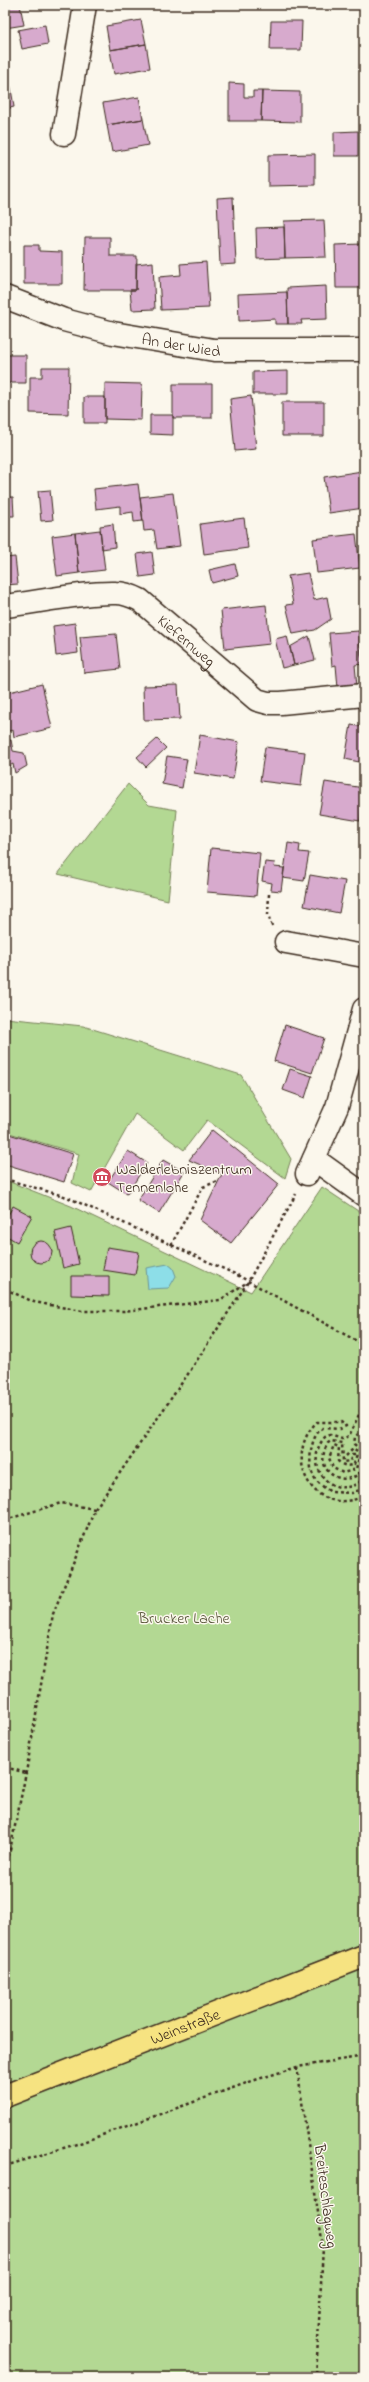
<svg xmlns="http://www.w3.org/2000/svg" width="369" height="2382" font-family="'Indie Flower',sans-serif">
<style>
.green{fill:#b3d893;stroke:#778158}
.water{fill:#8ddee8;stroke:#6c9697}
.building{fill:#d7aacd;stroke:#3b2a1e}
.lines{fill:none;stroke-linecap:round;stroke-linejoin:round}
.minor-casing{stroke:#3b2a1e;stroke-width:25}
.major-casing{stroke:#3b2a1e;stroke-width:25}
.path{stroke:#3b2a1e;stroke-width:2.5;stroke-dasharray:3 3;stroke-linecap:butt}
.minor{stroke:#fbf7ec;stroke-width:22}
.major{stroke:#f6e381;stroke-width:22}
.labels{text-anchor:middle;stroke-width:3;stroke-linejoin:round;paint-order:stroke}
.street-label{font-size:16px;fill:#3b2a1e;stroke:#fbf7ec}
.poi-label{font-size:16px;fill:#3b2a1e;stroke:#fbf7ec;text-anchor:start}
.park-label{font-size:16px;fill:#59563b;stroke:#fbf7ec}
</style>
<rect width="100%" height="100%" fill="#fbf7ec"/>
<filter id="ink" filterUnits="userSpaceOnUse"><feTurbulence type="fractalNoise" baseFrequency=".025" numOctaves="2"/><feDisplacementMap in="SourceGraphic" scale="8" xChannelSelector="R" yChannelSelector="G"/><feConvolveMatrix kernelMatrix="1 2 1 2 8 2 1 2 1" color-interpolation-filters="sRGB"/></filter>
<g filter="url(#ink)">
<!-- green -->
<path class="green" d="M128,784L149,805L177,810L168,900L58,874Z
M5,1018L83,1026L241,1075L291,1159L285,1178L207,1120L184,1150L135,1114L91,1192L72,1183L79,1154L6,1132L5,1137Z
M5,1180L71,1206L251,1292L322,1187L364,1215V1943L5,2084Z
M364,1968V2377H5V2108Z"/>
<!-- water -->
<path class="water" d="M168,1264L173,1268L176,1276L169,1288L148,1289L146,1268Z"/>
<!-- building -->
<path class="building" d="M5,5H20L24,25L5,28Z
M141,20L146,44L110,50L106,26Z
M271,21H302L301,50H270Z
M45,25L48,44L22,49L18,30Z
M146,44L150,68L114,74L110,50Z
M5,59L10,83L5,84Z
M10,83L14,107L5,109V84Z
M229,83L244,84V97H253V91H262L261,121H229Z
M262,91L300,92V122L261,121Z
M139,97L143,119L107,125L103,103Z
M143,119L148,145L112,152L107,125Z
M358,131V156H334V132Z
M315,154V185L268,186V155Z
M233,197L236,264L220,265L217,198Z
M324,220L326,257L285,258L284,221Z
M284,227L285,258L257,259L256,228Z
M85,237H110V256H137L136,290H84Z
M362,244L363,288H336L335,245Z
M24,245H39V251L62,252V284H24Z
M153,262L155,309L132,310L130,290H136V264Z
M206,262L209,308L161,310L159,277L181,275L180,264Z
M326,286L327,319L301,320L302,324H288L287,288Z
M287,292L288,324H275V319L239,321L238,294Z
M5,355H26V383H5Z
M42,367H69L68,414L30,413V377H42Z
M288,371V394H253V372Z
M105,383L142,384L141,420L105,419Z
M173,384H212V418H173Z
M251,396L256,449L235,451L230,399Z
M84,397H105V423H84Z
M282,402H324V436H282Z
M150,415H173V435L150,434Z
M362,471L364,508L329,513L324,477Z
M138,484L143,521L134,522L133,512L120,514V506L96,509L94,489Z
M50,490L53,520L41,521L38,491Z
M173,493L180,546L157,549L154,530L144,531L140,497Z
M5,497H13L14,516H5V529Z
M244,518L248,548L204,554L200,524Z
M113,524L115,547L102,549L100,526Z
M100,530L105,570L79,573L75,533Z
M75,533L79,573L57,576L52,536Z
M356,534L360,568L317,573L313,539Z
M152,552L155,575L140,577L137,554Z
M15,557L18,584L5,585V558Z
M235,564L238,576L212,583L209,570Z
M308,573L314,600L327,597L331,619L315,630L293,634L286,605L293,604L288,576Z
M266,605L270,644L225,649L221,610Z
M75,623L78,653L56,656L53,626Z
M364,630V664H362L359,631Z
M359,631L362,664L355,665L357,686L338,688L336,665L332,666L329,633Z
M116,634L120,669L84,673L80,637Z
M287,636L294,665L282,668L275,639Z
M309,636L315,660L294,665L290,647Z
M42,684L52,728L14,737L13,730L5,732V693Z
M178,685L180,719L144,720L143,686Z
M351,725L364,727V763L345,759Z
M200,735L239,742L233,779L194,773Z
M157,739L166,748L146,767L137,757Z
M11,740L13,751L24,753L27,766L15,773L13,764L5,768V742Z
M265,747L305,752L301,786L260,781Z
M167,756L187,759L182,788L162,784Z
M325,782L364,788L360,821L319,814Z
M288,843L300,845L299,852L309,853L304,881L283,878Z
M211,848L260,853L256,896L207,892Z
M265,862L275,863L274,867L284,868L281,891L271,890L272,883L262,881Z
M310,875L345,881L339,913L304,906Z
M285,1025L324,1038L312,1073L274,1061Z
M290,1069L312,1076L305,1098L283,1090Z
M212,1130L279,1184L231,1243L200,1220L222,1174L189,1160Z
M9,1134L73,1154L64,1182L5,1164V1147Z
M128,1151L147,1163L127,1194L108,1182Z
M163,1160L184,1172L159,1213L138,1200Z
M13,1206L32,1216L17,1242L5,1235V1221Z
M71,1228L79,1264L63,1268L55,1232Z
M30 1252a11 11 0 1 1 22 0a11 11 0 1 1-22 0Z
M107,1247L139,1252L135,1275L103,1270Z
M71,1276H109V1296L71,1295Z"/>
<g class="lines">
<!-- minor casing -->
<g class="minor-casing">
<g id="minor">
<path d="M64,134L85,5"/>
<path id="s1" d="M5,297L64,320L113,333L214,350H364"/>
<path id="s2" d="M5,606C38,602 84,592 116,593C125,593 132,596 140,600L257,700L268,703H281L364,695"/>
<path d="M286,942L364,956"/>
<path d="M314,1159L364,1195"/>
<path d="M307,1174L337,1107L364,1009"/>
</g>
</g>
<!-- major casing -->
<g class="major-casing">
<g id="major">
<path id="s3" d="M5,2096L364,1956"/>
</g>
</g>
<!-- path -->
<path class="path" d="M269,894L268,915L272,926
M5,1179L67,1197L239,1276L364,1345
M171,1245L203,1187L218,1181
M5,1289L34,1302L82,1311H124L220,1300L246,1283
M364,1404L349,1436L342,1439L330,1435L325,1437C301,1464 333,1505 364,1479
M364,1432H360L355,1437L354,1444L364,1453
M364,1439L362,1441L364,1444
M346,1456L353,1449L360,1454L356,1469L343,1473L333,1468L329,1458L334,1445L339,1447L338,1461C343,1466 348,1467 354,1464L357,1455H352L350,1461L343,1462L342,1443L331,1441L328,1443C309,1475 353,1492 364,1466
M364,1488L352,1493L331,1492C325,1488 318,1484 314,1477C307,1465 310,1435 323,1428L339,1429L346,1426L341,1422H317C282,1455 311,1520 364,1496
M5,1520L61,1503L95,1509
M5,1767L26,1773
M5,1874L26,1773L53,1614L95,1509L190,1371L248,1282L296,1194
M297,2067L323,2247L316,2377
M5,2166L80,2143L252,2081L297,2067L364,2056"/>
<!-- minor -->
<use href="#minor" class="minor"/>
<!-- major -->
<use href="#major" class="major"/>
</g>
</g>
<!-- icons -->
<defs>
<g id="museum-disc" transform="scale(1)"><circle r="9.5" fill="#d1495b" stroke="#fbf7ec"/><path d="M0-6L6-3V-2H-6V-3ZM-5-1h2V3h-2ZM-1-1h2V3h-2ZM3-1h2V3H3ZM-6 4H6V6H-6Z" fill="#fff"/></g>
</defs>
<g fill-rule="evenodd">
<use href="#museum-disc" x="102" y="1177"/>
</g>
<g class="labels">
<!-- street labels -->
<g class="street-label">
<text dy="6" stroke="none"><textPath href="#s1" startOffset="183">An der Wied</textPath></text>
<text dy="6" stroke="none"><textPath href="#s2" startOffset="199">Kiefernweg</textPath></text>
<text dy="6" stroke="none"><textPath href="#s3" startOffset="193">Weinstraße</textPath></text>
<text transform="translate(327 2196) rotate(83)" y="6">Breiteschlagweg</text>
</g>
<!-- poi labels -->
<g class="poi-label">
<text x="116" y="1174">Walderlebniszentrum<tspan x="116" dy="18">Tennenlohe</tspan></text>
</g>
<!-- park labels -->
<g class="park-label">
<text x="184" y="1623">Brucker Lache</text>
</g>
</g>
<!-- margin -->
<rect width="369" height="2382" fill="none" stroke="#fbf7ec" stroke-width="20"/>
<rect x="10" y="10" width="349" height="2362" fill="none" stroke="#3b2a1e" stroke-width="1.5" filter="url(#ink)"/>
</svg>
